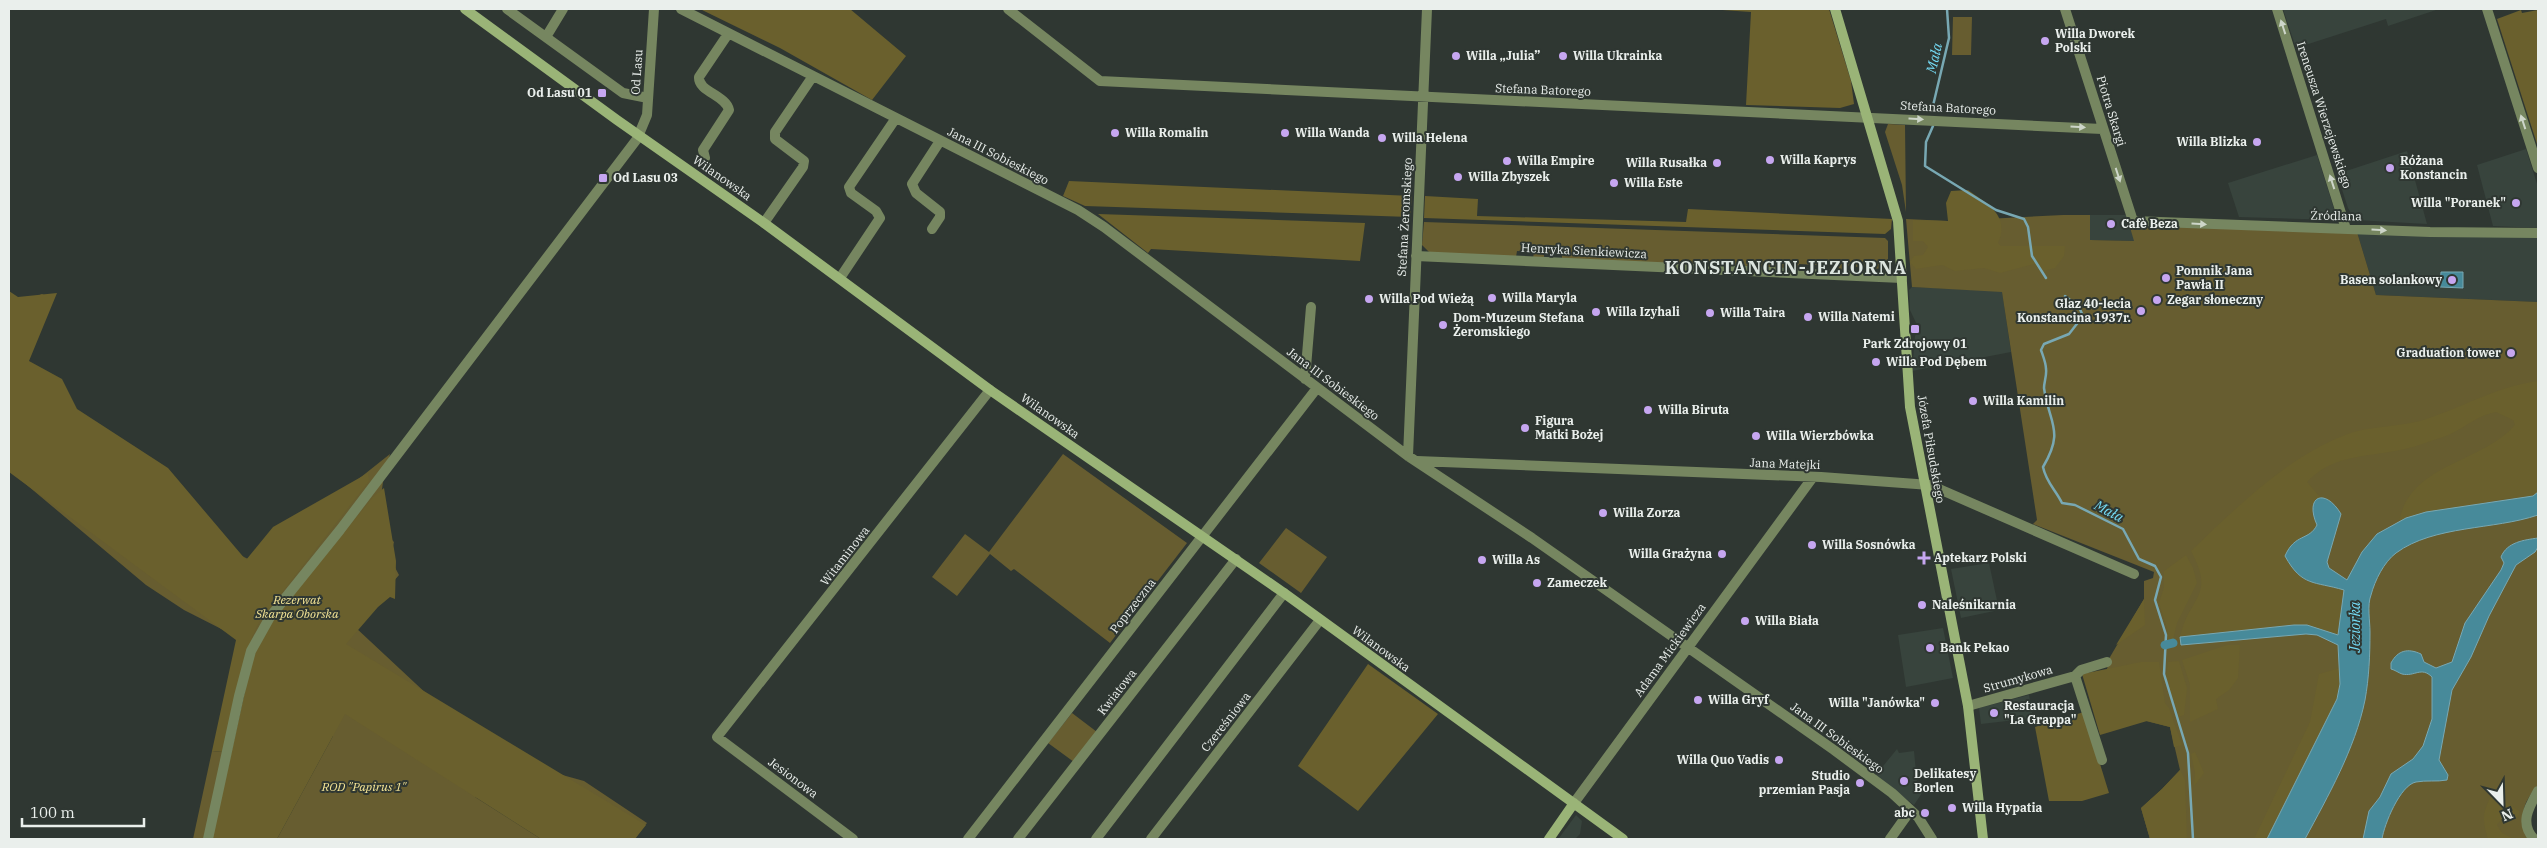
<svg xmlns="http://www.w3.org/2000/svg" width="2547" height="848" font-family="'IBM Plex Serif',serif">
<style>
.built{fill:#38443d}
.green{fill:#675d30}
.forest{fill:#6a602d}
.water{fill:#478a9a;stroke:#78a8b3}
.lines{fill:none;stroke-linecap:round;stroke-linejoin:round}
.stream{stroke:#78a8b3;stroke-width:2.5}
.canal{stroke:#478a9a;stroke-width:9}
.street{stroke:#768660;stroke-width:10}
.secondary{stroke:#9ab477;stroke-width:10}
.oneway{fill:#cdd5c9}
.poi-dot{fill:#c6a6f0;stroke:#2f3732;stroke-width:2}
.labels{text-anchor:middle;stroke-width:4;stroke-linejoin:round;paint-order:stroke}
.poi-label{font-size:12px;font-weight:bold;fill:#eaefec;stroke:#2f3732;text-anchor:start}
.street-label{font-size:12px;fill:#eaefec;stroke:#2f3732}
.park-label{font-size:12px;font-style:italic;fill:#f6e696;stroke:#2f3732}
.water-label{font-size:14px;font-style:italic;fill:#74daf4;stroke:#2f3732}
.district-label{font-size:18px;font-weight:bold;letter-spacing:1px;fill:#dce5df;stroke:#2f3732}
</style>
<rect width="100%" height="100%" fill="#2f3732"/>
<!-- built -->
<path class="built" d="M2283,9H2439L2388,26L2386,19L2296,48Z
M2526,149L2538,187V228L2493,226L2477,165Z
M2407,151L2427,224L2355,220L2348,208L2337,174Z
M2317,155L2337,218L2335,220L2239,217L2228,183Z
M2090,215H2127L2135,241L2089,240Z
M2357,232L2538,237V302L2376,295Z
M1912,287L2002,291L2011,352L1912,371L1915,336L1917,333V325L1910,310L1909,290Z
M1989,563L1999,610L1961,618L1951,569Z
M1943,628L1953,678L1906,687L1898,635Z
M2029,695L2033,718L1981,724L1979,708Z
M1897,749L1899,753L1914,751L1917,783L1922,793L1914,805L1875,776Z
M1576,815L1582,821L1580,834L1575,839H1562L1559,838Z"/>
<!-- green -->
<path class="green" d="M1953,17H1972L1971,55H1952Z
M1888,124L1905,125L1906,212L1902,185L1885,132Z
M2063,215H2090V240L2134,241L2129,224L2357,232L2376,295L2538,302V785C2521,805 2520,815 2528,839H2150L2141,808L2162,789L2180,770L2170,727L2146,721L2106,673L2110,657L2144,599V581L2153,578L2154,572L2033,524L2037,520L2002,292L1912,287L1906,219L1948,221Z
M1424,222L1885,238L1888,241V267L1883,269L1846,266V272H1834V266L1799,264L1798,270L1562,259V254L1544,253V258H1533L1534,252L1517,251L1516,257L1430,253L1422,245Z
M9,292L21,302L42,294L46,296L23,367L83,429L234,552L254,562L390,454L383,482L377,526L394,542L390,558L399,575L355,627L430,697L548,771L584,781L647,823L634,839L475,797L541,839H277L333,736L272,710L245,641L184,610L146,585L9,470Z
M1063,454L1187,543L1110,643L1014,569L1011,571L990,554L957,596L932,577L965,534L989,552Z
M1286,528L1327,557L1301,593L1259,563Z
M1072,713L1097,732L1074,762L1048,743Z
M212,751L223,752L204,839H193Z"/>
<!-- forest -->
<path class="forest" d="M700,9H850L906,56L872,100L780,48Z
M1708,9H1829L1851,81L1854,104L1840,108L1746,105L1751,12Z
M2521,10L2522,13L2538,10V147L2497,19Z
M1069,181L1412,196L1410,217L1085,206L1063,196Z
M1968,190C1989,205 2010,216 1998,243L2001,246H2065L2064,256L2055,268L2043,271L2034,264L2000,273L1984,268L1955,271L1942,265L1916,269L1910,262L1914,256L1923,255L1928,247L1923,241H1913V220L1948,221L1946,203L1951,191Z
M1425,196L1478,199L1477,216L1686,222L1688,209L1892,219L1891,229L1885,234L1424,218Z
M1098,214L1365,223L1360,261L1151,249L1148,253Z
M9,291L18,297L57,293L29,361L62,379L77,409L168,468L246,560L273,527L368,473L369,481L259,622L252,637L223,752L212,751L236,640L9,472Z
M2538,381V492L2533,496L2503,499L2406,518L2399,522C2410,463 2481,464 2515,425L2513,420L2496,412C2474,416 2461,432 2440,438C2427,442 2413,448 2400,450C2366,457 2332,455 2307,482L2320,497C2309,506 2311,513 2317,525L2313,532L2309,535L2305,581L2344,589L2338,635L2307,625H2294L2180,637C2189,596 2216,597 2191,551C2236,508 2286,458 2345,435C2368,426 2396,427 2420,421C2460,409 2497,386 2538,381Z
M384,488L396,561L395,599L390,597L378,607L346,644L646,825L635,839H541L345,714L277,839H212L249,673L259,643L273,620L373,497Z
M2186,555L2193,568L2197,583L2177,623L2173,640L2168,641L2167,628L2159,603L2164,587V571Z
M2144,599L2145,625L2116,645Z
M2227,645H2240L2238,678L2229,690L2216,699L2218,709L2190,722V685L2182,660Z
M2179,661L2187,688L2184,715L2179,717L2166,677L2168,662Z
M2141,662H2159L2165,703L2169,708L2182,745L2174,747L2170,727L2147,721L2100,735L2082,674Z
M1368,664L1438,714L1358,811L1298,766Z
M2340,668V684L2337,699L2267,839H2254L2310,722L2319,674Z
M2084,712L2109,793L2082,801H2049L2035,727Z
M2195,752L2204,773L2194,786L2195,773L2191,754Z
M2180,770L2185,780L2187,839H2150L2141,808L2162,789Z
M2493,793L2519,811V815L2516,818C2506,818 2504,815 2497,825L2502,833L2514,839H2488C2482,819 2482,812 2493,793Z"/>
<!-- water -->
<path class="water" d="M2441,272H2463V288L2440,287Z
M2538,492V515C2494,530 2434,525 2396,553C2384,562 2375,580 2371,595C2367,605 2370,621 2370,632C2370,655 2369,678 2365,700C2355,749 2328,796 2305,839H2267L2337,699L2340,684L2338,645L2317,635L2306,634L2181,645L2180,637L2294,625H2307L2338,635L2344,590C2314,581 2302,587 2285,556C2295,533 2309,541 2317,525C2304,496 2325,487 2341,514L2327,562L2329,568L2347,580L2362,552L2377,534L2406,518L2426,512L2533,496Z
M2538,538V547L2535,552L2516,565L2489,616L2471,657L2452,690L2439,760L2448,775L2447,780C2437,782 2426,780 2416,782C2400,785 2384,825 2382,839H2363L2369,811L2380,797L2391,774L2413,759L2423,746L2432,719V677C2421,666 2415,677 2402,674C2399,673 2395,670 2391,669V663C2398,650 2408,648 2421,654L2424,662L2436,668L2452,662L2465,623L2501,570L2504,563L2501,557C2507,542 2524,540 2538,538Z"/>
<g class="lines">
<!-- stream -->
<path class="stream" d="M1932,110L1949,38L1947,9
M1933,126L1926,142L1925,166L1996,210L2024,219L2028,227L2032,256L2046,278
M2065,296L2079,307L2083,316L2069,334L2044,344L2041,350C2043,356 2046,363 2046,369C2047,375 2044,382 2044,388C2049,424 2065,430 2043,467C2046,482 2055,489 2062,503L2075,505L2123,529L2139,559L2155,566L2161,577L2155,600L2166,635L2164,674L2188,753L2193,839"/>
<!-- canal -->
<path class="canal" d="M2165,645L2173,643"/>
<!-- street -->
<path class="street" d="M507,9L623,93L648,98
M681,9L1078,210L1104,227L1408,456L1532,538L1834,750L1892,793L1918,817L1932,839
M1008,9L1100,81L2102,129
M2065,9L2133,221L2430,232L2538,233
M2277,9L2346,229
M2487,9L2538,168
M546,37L563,9
M701,163L705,158L703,150L729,110C726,95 698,92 699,77L728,34
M764,223L803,167L804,161L775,139V132L813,76
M932,229L940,217V212L916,193L912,184L940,141
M1416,256L1902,278
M840,278L880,218L876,211L851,193L849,187L896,118
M1305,379L1311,307
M1408,456L1427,9
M1417,461L1821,477L1930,485L2134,574
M2075,676L2102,760
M1968,706L2075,676L2081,670L2107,662
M1574,803L1813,477
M208,839L239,696L251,651L270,617L340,530L637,139L647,115L654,9
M853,839L717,737L990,390
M968,839L1317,388
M1018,839L1236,559
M1096,839L1284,593
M1151,839L1320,620
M1890,839L1910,811
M2534,839C2519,823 2529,807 2538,791"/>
<!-- secondary -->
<path class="secondary" d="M465,9L617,120L764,223L990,390L1284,593L1623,839
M1835,9L1898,221L1910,407L1968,706L1983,839
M1549,839L1574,803"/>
</g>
<!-- one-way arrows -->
<defs><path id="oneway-solid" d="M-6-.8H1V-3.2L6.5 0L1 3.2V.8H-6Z" transform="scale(1.25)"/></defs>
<g class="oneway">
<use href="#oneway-solid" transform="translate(2283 27) rotate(-108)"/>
<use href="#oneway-solid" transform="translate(1916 119) rotate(3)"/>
<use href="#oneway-solid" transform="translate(2523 122) rotate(-108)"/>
<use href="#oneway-solid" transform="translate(2078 127) rotate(3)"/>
<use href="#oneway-solid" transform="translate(2118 175) rotate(72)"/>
<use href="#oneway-solid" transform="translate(2332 182) rotate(-108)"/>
<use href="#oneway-solid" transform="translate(2199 224) rotate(3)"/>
<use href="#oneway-solid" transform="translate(2379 230) rotate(3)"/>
</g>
<!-- markers -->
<g class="poi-dot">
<circle cx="2045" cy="41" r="5"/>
<circle cx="1456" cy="56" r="5"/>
<circle cx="1563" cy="56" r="5"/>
<rect x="597" y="88" width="10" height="10" rx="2.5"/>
<circle cx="1115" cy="133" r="5"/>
<circle cx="1285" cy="133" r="5"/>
<circle cx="1382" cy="138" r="5"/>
<circle cx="2257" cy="142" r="5"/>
<circle cx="1770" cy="160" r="5"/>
<circle cx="1507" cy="161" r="5"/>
<circle cx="1717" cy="163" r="5"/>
<circle cx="2390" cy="168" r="5"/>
<circle cx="1458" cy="177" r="5"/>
<rect x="598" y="173" width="10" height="10" rx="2.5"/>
<circle cx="1614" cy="183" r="5"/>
<circle cx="2516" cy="203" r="5"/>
<circle cx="2111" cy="224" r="5"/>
<circle cx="2166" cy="278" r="5"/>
<circle cx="2452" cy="280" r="5"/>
<circle cx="1492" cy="298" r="5"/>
<circle cx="1369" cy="299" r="5"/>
<circle cx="2157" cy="300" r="5"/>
<circle cx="2141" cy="311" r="5"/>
<circle cx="1596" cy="312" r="5"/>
<circle cx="1710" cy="313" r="5"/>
<circle cx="1808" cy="317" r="5"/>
<circle cx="1443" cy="325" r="5"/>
<rect x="1910" y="324" width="10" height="10" rx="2.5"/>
<circle cx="2511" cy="353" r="5"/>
<circle cx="1876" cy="362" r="5"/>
<circle cx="1973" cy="401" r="5"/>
<circle cx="1648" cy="410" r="5"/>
<circle cx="1525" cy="428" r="5"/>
<circle cx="1756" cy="436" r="5"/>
<circle cx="1603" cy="513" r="5"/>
<circle cx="1812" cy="545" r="5"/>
<circle cx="1722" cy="554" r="5"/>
<path d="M1921.5 550.5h5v5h5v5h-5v5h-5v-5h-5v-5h5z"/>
<circle cx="1482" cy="560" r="5"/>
<circle cx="1537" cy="583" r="5"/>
<circle cx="1922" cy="605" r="5"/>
<circle cx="1745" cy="621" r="5"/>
<circle cx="1930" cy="648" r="5"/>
<circle cx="1698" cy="700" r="5"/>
<circle cx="1935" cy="703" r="5"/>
<circle cx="1994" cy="713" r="5"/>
<circle cx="1779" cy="760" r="5"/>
<circle cx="1904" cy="781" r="5"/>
<circle cx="1860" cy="783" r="5"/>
<circle cx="1952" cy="808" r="5"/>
<circle cx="1925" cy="813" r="5"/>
</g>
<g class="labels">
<!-- poi labels -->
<g class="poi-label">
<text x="2055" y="38">Willa Dworek<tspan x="2055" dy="14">Polski</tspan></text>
<text x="1466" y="60">Willa „Julia”</text>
<text x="1573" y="60">Willa Ukrainka</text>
<text x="592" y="97" text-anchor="end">Od Lasu 01</text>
<text x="1125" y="137">Willa Romalin</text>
<text x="1295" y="137">Willa Wanda</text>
<text x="1392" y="142">Willa Helena</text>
<text x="2247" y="146" text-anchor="end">Willa Blizka</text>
<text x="1780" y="164">Willa Kaprys</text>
<text x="1517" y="165">Willa Empire</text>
<text x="2400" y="165">Różana<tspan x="2400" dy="14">Konstancin</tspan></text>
<text x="1707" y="167" text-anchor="end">Willa Rusałka</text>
<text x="1468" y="181">Willa Zbyszek</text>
<text x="613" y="182">Od Lasu 03</text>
<text x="1624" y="187">Willa Este</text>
<text x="2506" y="207" text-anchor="end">Willa "Poranek"</text>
<text x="2121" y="228">Cafè Beza</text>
<text x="2176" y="275">Pomnik Jana<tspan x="2176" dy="14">Pawła II</tspan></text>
<text x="2442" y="284" text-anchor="end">Basen solankowy</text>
<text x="1502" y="302">Willa Maryla</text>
<text x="1379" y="303">Willa Pod Wieżą</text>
<text x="2167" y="304">Zegar słoneczny</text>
<text x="2131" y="308" text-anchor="end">Glaz 40-lecia<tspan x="2131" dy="14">Konstancina 1937r.</tspan></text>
<text x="1606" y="316">Willa Izyhali</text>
<text x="1720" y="317">Willa Taira</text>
<text x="1818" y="321">Willa Natemi</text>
<text x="1453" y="322">Dom-Muzeum Stefana<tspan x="1453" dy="14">Żeromskiego</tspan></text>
<text x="1915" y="348" text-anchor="middle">Park Zdrojowy 01</text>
<text x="2501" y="357" text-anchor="end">Graduation tower</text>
<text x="1886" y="366">Willa Pod Dębem</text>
<text x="1983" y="405">Willa Kamilin</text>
<text x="1658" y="414">Willa Biruta</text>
<text x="1535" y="425">Figura<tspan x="1535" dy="14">Matki Bożej</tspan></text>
<text x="1766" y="440">Willa Wierzbówka</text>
<text x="1613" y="517">Willa Zorza</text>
<text x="1822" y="549">Willa Sosnówka</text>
<text x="1712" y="558" text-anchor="end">Willa Grażyna</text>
<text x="1934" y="562">Aptekarz Polski</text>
<text x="1492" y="564">Willa As</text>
<text x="1547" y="587">Zameczek</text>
<text x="1932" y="609">Naleśnikarnia</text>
<text x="1755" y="625">Willa Biała</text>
<text x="1940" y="652">Bank Pekao</text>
<text x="1708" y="704">Willa Gryf</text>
<text x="1925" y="707" text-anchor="end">Willa "Janówka"</text>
<text x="2004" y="710">Restauracja<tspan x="2004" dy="14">"La Grappa"</tspan></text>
<text x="1769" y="764" text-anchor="end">Willa Quo Vadis</text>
<text x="1914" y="778">Delikatesy<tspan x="1914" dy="14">Borlen</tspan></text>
<text x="1850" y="780" text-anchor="end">Studio<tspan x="1850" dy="14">przemian Pasja</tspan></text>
<text x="1962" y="812">Willa Hypatia</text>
<text x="1915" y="817" text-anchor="end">abc</text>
</g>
<!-- street labels -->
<g class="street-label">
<text transform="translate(637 72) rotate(-86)" y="4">Od Lasu</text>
<text transform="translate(1543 90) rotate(2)" y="4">Stefana Batorego</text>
<text transform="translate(1948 108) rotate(3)" y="4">Stefana Batorego</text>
<text transform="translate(2111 111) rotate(73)" y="4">Piotra Skargi</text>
<text transform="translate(2324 115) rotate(72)" y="4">Ireneusza Wierzejewskiego</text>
<text transform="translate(998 156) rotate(27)" y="4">Jana III Sobieskiego</text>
<text transform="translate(722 178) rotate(35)" y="4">Wilanowska</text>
<text transform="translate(2336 216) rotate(1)" y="4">Źródlana</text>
<text transform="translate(1405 217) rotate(-87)" y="4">Stefana Żeromskiego</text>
<text transform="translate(1584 251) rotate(3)" y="4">Henryka Sienkiewicza</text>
<text transform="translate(1333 384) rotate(37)" y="4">Jana III Sobieskiego</text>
<text transform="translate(1050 416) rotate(35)" y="4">Wilanowska</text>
<text transform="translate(1931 449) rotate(80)" y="4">Józefa Piłsudskiego</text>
<text transform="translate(1785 464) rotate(2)" y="4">Jana Matejki</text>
<text transform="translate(845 556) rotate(-52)" y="4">Witaminowa</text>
<text transform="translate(1133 606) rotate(-52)" y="4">Poprzeczna</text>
<text transform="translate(1381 649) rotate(36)" y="4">Wilanowska</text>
<text transform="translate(1670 650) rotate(-54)" y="4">Adama Mickiewicza</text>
<text transform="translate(2018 679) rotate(-16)" y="4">Strumykowa</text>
<text transform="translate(1117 692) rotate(-52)" y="4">Kwiatowa</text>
<text transform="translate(1226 722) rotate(-52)" y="4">Czereśniowa</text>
<text transform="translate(1837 738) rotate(36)" y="4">Jana III Sobieskiego</text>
<text transform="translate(793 778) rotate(37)" y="4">Jesionowa</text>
</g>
<!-- park labels -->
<g class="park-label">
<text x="297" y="604">Rezerwat<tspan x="297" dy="14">Skarpa Oborska</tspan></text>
<text x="364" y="791">ROD "Papirus 1"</text>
</g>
<!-- water labels -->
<g class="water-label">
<text transform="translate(1934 58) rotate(-77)" y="5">Mała</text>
<text transform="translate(2109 511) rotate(28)" y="5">Mała</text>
<text transform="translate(2355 627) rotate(-90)" y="5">Jeziorka</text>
</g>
<!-- district labels -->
<g class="district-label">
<text x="1786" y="274">KONSTANCIN-JEZIORNA</text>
</g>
</g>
<!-- border -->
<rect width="2547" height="848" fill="none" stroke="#eaefec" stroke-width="20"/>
<!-- north arrow -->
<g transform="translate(2502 803) rotate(157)" stroke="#2f3732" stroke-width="4" paint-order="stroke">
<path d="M0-4L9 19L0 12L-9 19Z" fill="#eaefec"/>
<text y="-8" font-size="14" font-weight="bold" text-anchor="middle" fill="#eaefec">N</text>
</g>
<!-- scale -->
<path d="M22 818v8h122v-8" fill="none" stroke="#eaefec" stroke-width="2.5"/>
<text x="30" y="818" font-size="15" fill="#eaefec" stroke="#2f3732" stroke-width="4" paint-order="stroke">100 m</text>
</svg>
